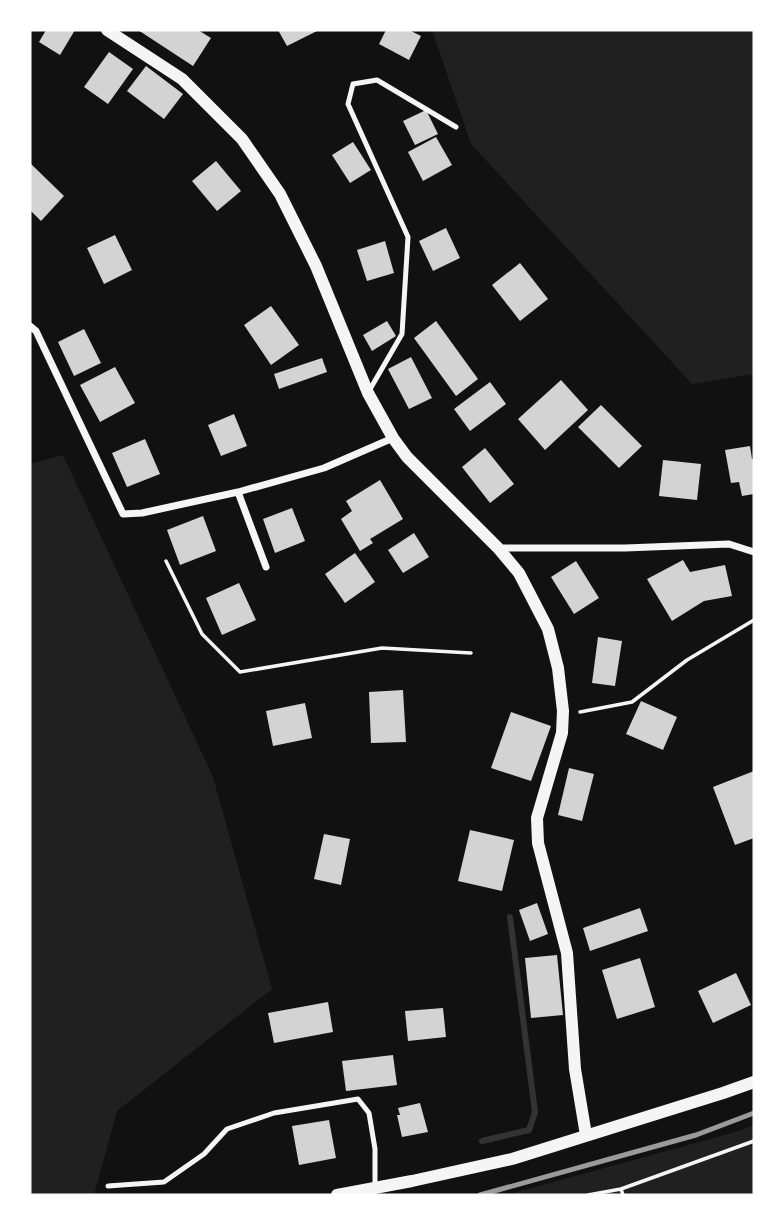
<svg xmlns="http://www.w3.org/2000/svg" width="784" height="1225" font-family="Literata,serif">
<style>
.green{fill:#202020}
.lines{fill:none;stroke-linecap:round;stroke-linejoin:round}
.stream{stroke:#333;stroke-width:6}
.building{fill:#d3d3d3}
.path{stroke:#f5f5f5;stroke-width:3.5}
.service{stroke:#f5f5f5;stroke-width:5}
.minor{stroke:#f5f5f5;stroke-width:7}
.tertiary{stroke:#f5f5f5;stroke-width:12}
.rail{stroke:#9a9a9a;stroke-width:5}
</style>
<rect width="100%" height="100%" fill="#111"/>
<!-- green -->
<path class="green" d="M432,30H754V374L692,384L471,144Z
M63,455L213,777L272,989L117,1111L94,1195H30V464Z
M754,1125V1195H506L739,1131Z"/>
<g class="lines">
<!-- stream -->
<path class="stream" d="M482,1141L529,1130L535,1112L510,917"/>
</g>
<!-- building -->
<path class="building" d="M46,30H75L60,55L39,42Z
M138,30H198L211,38L193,66Z
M278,30H319L287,46Z
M386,30H409L421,36L409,60L379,44Z
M109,52L133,69L108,104L84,87Z
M146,66L183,94L164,119L127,91Z
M426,110L438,134L415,145L403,121Z
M436,137L452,165L423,181L408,152Z
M353,142L371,170L350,183L332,155Z
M216,161L241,191L217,211L192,181Z
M30,163L64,196L41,221L30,210Z
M446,228L460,258L433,271L419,241Z
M115,235L132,270L104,284L87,248Z
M385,241L394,273L367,281L357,250Z
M520,263L548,299L520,321L492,285Z
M271,306L299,345L271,365L244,325Z
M387,321L396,336L372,351L363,335Z
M436,321L478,379L456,396L414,338Z
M84,329L101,363L74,376L58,342Z
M411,357L432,398L409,409L388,369Z
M322,358L327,372L279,389L274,374Z
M115,367L135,403L100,422L80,385Z
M561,380L588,410L545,450L518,419Z
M490,382L506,404L470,431L454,409Z
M601,405L642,446L619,468L578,427Z
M234,414L247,446L221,456L208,425Z
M145,439L160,474L127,487L112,453Z
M750,446L752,459H754V494L742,496L739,482L731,483L725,450Z
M485,448L514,484L490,503L462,467Z
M663,460L701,464L697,500L659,496Z
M380,480L403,519L370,539L373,543L360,551L341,519L352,511L346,501Z
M292,508L305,541L275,553L263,519Z
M203,516L216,551L180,565L167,530Z
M414,533L429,557L403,573L388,550Z
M355,553L375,582L345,603L325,574Z
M683,560L690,572L725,565L732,596L704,601L672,621L647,579Z
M576,561L599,598L574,614L551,577Z
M239,583L256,620L222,635L206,598Z
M598,637L622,641L615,686L592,683Z
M403,690L406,742L371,743L369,692Z
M641,701L677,717L663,750L626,734Z
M305,703L312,738L273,746L266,711Z
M511,712L551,726L531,781L491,768Z
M569,768L594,774L582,821L558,815Z
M754,771V838L735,845L713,787Z
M470,830L514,840L502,891L458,881Z
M324,834L350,839L341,885L314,879Z
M537,903L548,934L530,941L519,910Z
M640,908L648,931L590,951L583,928Z
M557,955L563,1015L531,1018L525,958Z
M640,958L655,1007L617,1019L602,970Z
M736,973L751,1005L713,1023L698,991Z
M328,1002L333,1032L274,1043L268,1013Z
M443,1008L446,1037L408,1041L405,1011Z
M393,1055L397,1085L346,1091L342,1061Z
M420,1103L428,1132L402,1137L397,1115H400L398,1108Z
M329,1120L336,1158L299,1165L292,1126Z"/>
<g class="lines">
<!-- path -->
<path class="path" d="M166,561L202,634L240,672L382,648L471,653
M580,712L632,702L687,660L754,620
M588,1195L621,1189
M623,1195L621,1189L754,1141"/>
<!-- service -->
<path class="service" d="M369,391L402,334L408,237L348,104L353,84L377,80L456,127
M108,1186L164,1182L204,1154L227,1129L274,1113L358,1099L369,1113L375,1149V1188"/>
<!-- minor -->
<path class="minor" d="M30,326L36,331L123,514L142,513L238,492L324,468L393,438
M238,492L266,567
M498,548H625L729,544L754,552"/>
<!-- tertiary -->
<path class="tertiary" d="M107,30L182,79L242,139L280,194L316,266L368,393L393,438L407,457L498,548L519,573L548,629L558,668L563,711L562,733L537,818L538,843L567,953L575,1069L586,1135
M337,1195L412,1181L512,1159L723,1093L754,1082"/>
<!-- rail -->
<path class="rail" d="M480,1195L696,1135L754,1113"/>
</g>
<!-- border -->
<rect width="784" height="1225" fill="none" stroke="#ffffff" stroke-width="63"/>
</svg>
